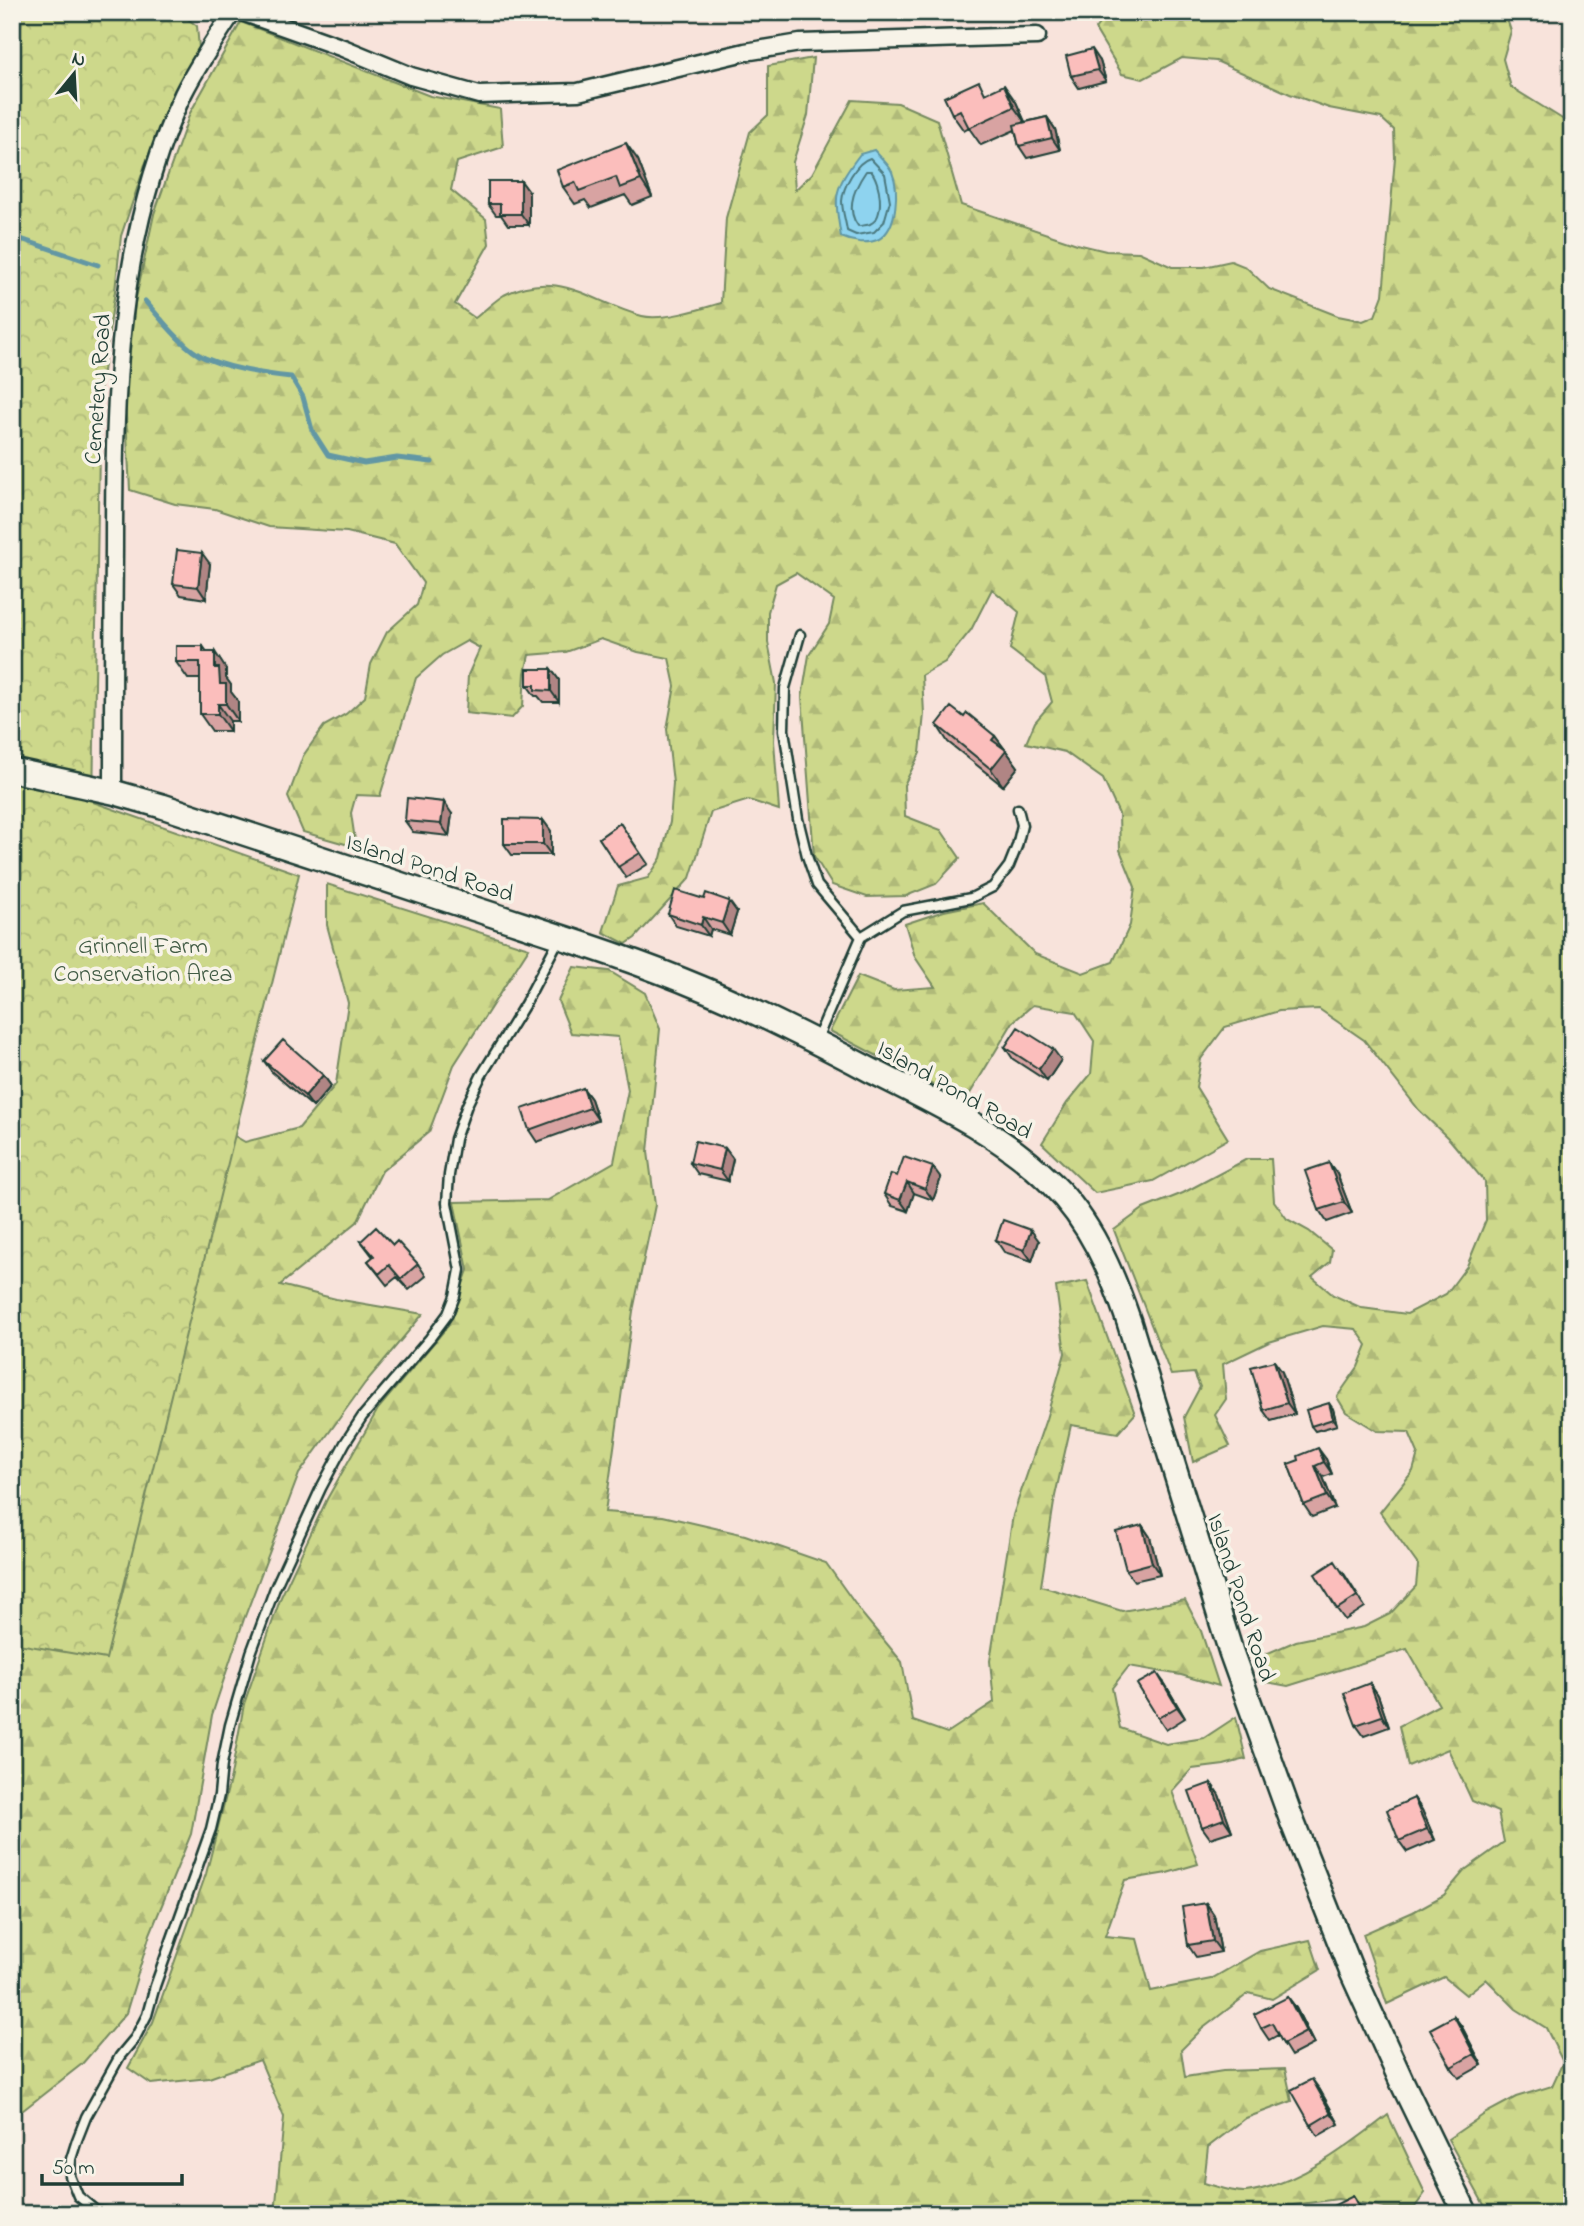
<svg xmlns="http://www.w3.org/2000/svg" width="1584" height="2226" font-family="'Indie Flower',sans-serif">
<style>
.forest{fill:url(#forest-firs);stroke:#768a60;stroke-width:2}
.park{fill:url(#park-crowns);stroke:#768a60;stroke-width:2}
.water{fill:#8ed3ef;stroke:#6297a4;stroke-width:2}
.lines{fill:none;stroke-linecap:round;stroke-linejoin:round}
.shore{stroke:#4b797f;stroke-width:2}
.stream{stroke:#6297a4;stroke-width:5}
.lane-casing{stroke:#1f3d34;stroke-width:13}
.street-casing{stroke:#1f3d34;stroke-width:21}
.secondary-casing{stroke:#1f3d34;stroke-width:28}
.lane{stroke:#f7f3e8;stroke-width:8}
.street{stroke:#f7f3e8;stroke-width:16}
.secondary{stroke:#f7f3e8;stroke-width:23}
.wall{fill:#d8a3a2;stroke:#1f3d34;stroke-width:2}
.shaded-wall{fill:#b08584;stroke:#1f3d34;stroke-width:2}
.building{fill:#fbbebc;stroke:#1f3d34;stroke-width:2}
.labels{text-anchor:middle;stroke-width:7;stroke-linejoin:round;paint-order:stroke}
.street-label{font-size:24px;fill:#1f3d34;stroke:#f7f3e8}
.park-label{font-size:24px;fill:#425c45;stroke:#f7f3e8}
</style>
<defs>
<pattern id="forest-firs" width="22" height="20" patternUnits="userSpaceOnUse" patternTransform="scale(1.75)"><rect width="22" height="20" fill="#cdd88b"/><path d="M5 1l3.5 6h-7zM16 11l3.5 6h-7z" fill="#b0ba79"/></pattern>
<pattern id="park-crowns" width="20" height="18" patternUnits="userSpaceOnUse" patternTransform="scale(1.75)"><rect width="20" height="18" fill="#cdd88b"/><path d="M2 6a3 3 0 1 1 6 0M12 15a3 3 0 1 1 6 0" fill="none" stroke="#b0ba79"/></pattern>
</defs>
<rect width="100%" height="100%" fill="#f8e3db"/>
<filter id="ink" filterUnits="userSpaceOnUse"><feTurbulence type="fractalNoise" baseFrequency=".0143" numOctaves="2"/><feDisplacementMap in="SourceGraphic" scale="14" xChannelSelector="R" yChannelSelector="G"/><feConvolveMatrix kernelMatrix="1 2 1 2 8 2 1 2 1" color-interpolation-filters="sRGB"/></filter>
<g filter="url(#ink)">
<!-- forest -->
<path class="forest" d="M1108,12H1481L1507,19L1511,31L1503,59L1511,87L1572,125V2214H1489L1448,2139L1486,2113L1516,2097L1552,2086L1563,2062L1546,2028L1516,2009L1486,1979L1466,1995L1444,1977L1387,2004L1363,1934L1413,1912L1444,1895L1465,1870L1504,1842L1498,1812L1472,1801L1448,1749L1408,1766L1399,1726L1439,1705L1407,1649L1288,1686L1261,1681L1254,1659L1296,1641L1364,1627L1390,1614L1416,1586L1418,1565L1380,1512L1413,1471L1418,1453L1409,1432L1377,1431L1346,1412L1337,1397L1358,1367L1367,1345L1356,1329L1323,1326L1269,1342L1223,1364L1226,1399L1215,1415L1230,1446L1193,1462L1184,1417L1200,1387L1194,1373L1171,1375L1114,1230L1143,1209L1183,1193L1247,1159H1271L1274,1201L1287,1219L1309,1231L1332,1250L1330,1262L1312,1277L1333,1295L1362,1308L1407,1314L1446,1294L1467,1266L1486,1220L1485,1182L1450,1140L1419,1110L1364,1040L1319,1009L1279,1011L1225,1027L1201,1059L1196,1087L1228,1139L1153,1181L1095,1193L1042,1143L1067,1103L1091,1074L1094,1041L1075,1012L1033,1005L1013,1022L965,1102L830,1031L858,976L894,990L935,987L915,957L905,924L944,911L983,903L1035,954L1083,973L1113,962L1130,925L1135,887L1120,850L1119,814L1103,779L1065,752L1026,743L1035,722L1052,702L1045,676L1010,649L1019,612L992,589L971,630L945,662L922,675L924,714L920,753L904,785L905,816L941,830L960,858L936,884L906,896L867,897L832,885L814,856L802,697L809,655L829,624L834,600L796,573L776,584L768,612V642L776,683L774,741L779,810L749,800L711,812L690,878L635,938L626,944L603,932L618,886L648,878L661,858L670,822L673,783L667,729L675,686L669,658L638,652L601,639L566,652L529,655L525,673L523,706L512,718L466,713L468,675L480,648L467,641L442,655L416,678L380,796L356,795L351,813L356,847L303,832L288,797L303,756L324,726L346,714L365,697L371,664L387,632L417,605L423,583L395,544L347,532L269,527L215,509L175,504L130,490L125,398L135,303L154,214L190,113L241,22L430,96L500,109L503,147L457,162L451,190L486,219L489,244L455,304L475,318C484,311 494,301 504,295C559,267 592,303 642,316C662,321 701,309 721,303L726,218L750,132L768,115V66L813,58L808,115L793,162L795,190L812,174L852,100L898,103L937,120L961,205L1077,244L1106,251L1139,252L1172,267H1204L1231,261L1246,267L1269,289L1338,316L1363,321L1375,316L1383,295L1395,158L1394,130L1381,118L1329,108L1290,94L1216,61L1182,58L1143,79L1122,74L1095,29Z
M12,797L219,1127L245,1142L299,1128L336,1084L348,1003L327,925V884L529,948L454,1065L429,1132L382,1171L357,1222L280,1285L336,1299L423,1314L365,1383L299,1474L244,1619L212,1715L191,1834L150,1934L126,2013L82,2064L22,2111L12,2109Z
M574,967L609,971L645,993L660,1029L648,1152L655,1205L633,1311L605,1512L663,1516L745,1535L826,1563L863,1615L902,1662L913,1721L947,1733L994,1702L990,1661L1013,1515L1046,1419L1065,1353L1056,1287L1087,1281L1135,1414L1118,1433L1071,1425L1055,1496L1041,1586L1122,1611L1185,1600L1201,1631L1219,1686L1181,1675L1129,1666L1112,1688L1120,1728L1166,1744L1204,1738L1236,1717L1246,1759L1224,1765L1192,1769L1172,1791L1198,1864L1167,1873L1125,1880L1105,1936L1137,1939L1151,1991L1211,1979L1260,1951L1310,1940L1320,1970L1272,1999L1249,1993L1202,2029L1181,2050L1185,2077L1223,2071L1285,2069L1292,2101L1246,2118L1208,2147L1204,2183C1216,2186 1233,2193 1246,2192C1298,2185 1348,2146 1388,2115L1425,2193L1415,2207H1384L1338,2199L1278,2207L1261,2214H275L284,2117L260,2060L209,2078L151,2084L128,2068L153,2022L206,1874L231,1776L244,1704L281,1597L327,1499L378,1409L448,1326L468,1270L454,1202L548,1200L614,1162L628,1090L618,1037L571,1033L558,1001Z"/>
<!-- park -->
<path class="park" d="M12,12H156L184,16L197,26L199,48L172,97L145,165L121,236L115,291L100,391L93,802L299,874L106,1659L12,1643Z"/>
<!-- water -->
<path class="water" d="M874,150C879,156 889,164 892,172C899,189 898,228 879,239C867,245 852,242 841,237C834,194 833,190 860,154Z"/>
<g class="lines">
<!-- shore -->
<path class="shore" d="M870,158L885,174L890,201L884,222L874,232L856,235L847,231C846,222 842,211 842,201C843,187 856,162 870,158Z
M866,171H871C880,181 886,217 870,224C869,225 859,226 858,226C845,209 855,187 866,171Z"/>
<!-- stream -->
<path class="stream" d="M12,236L98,265
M145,301C160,318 184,349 205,358C231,369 262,374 291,377L303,397L312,430L328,455L364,463L397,458L432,462"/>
<!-- lane casing -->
<g class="lane-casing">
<path id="lane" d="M800,635L785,688L784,730L798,819L807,856L817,885L861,937
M817,1039L861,937L903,911L971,898L993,887L1009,866L1017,846L1022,825L1018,809
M123,2214L96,2211L78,2196L70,2176L71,2159L77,2140L86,2117L120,2056L135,2038L147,2015L155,1986L211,1829L219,1795L222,1764L230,1725L251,1653L275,1588L321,1488L345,1443L362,1417L430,1338L448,1314L455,1296L460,1270L447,1203L449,1175L455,1139L467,1105L481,1076L525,1004L559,939"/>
</g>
<!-- street casing -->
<g class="street-casing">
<path id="street" d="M242,12L343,48L411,76L479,95L578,92L745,52L800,43L1037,36
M113,792C113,710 113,629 114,547C114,394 117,236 183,94C197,66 215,39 233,12"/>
</g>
<!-- secondary casing -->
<g class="secondary-casing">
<path id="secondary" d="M12,770L113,792L162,806C267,840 371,875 475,909C551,934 628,957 701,988C759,1012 815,1041 870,1070C934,1102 1001,1133 1052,1184C1090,1221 1112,1272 1129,1322L1231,1652L1292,1821L1351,1970L1401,2080L1466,2214"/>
</g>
<!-- lane -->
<use href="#lane" class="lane"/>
<!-- street -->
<use href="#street" class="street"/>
<!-- secondary -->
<use href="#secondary" class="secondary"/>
</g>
<!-- wall -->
<path class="wall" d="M1100,61L1106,81L1079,88L1071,76Z
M988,93L1016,102L1025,122L1047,117L1055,129L1060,150L1027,158L1019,146L1015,130L981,145L969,128L964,131L952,114Z
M638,160L652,197L632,205L625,195L591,208L585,200L575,204L563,187Z
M521,181L529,192V225H508L501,215H496L488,204Z
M210,564L206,599L181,595L173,584Z
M207,652L226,669V678L231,685V692L238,701V721H230V731H212L200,714V679H188L176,662Z
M551,669L559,680V702H543L538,696H535L527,685Z
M964,717L995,736L1018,767L1003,786L948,742L937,725Z
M452,814L449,836L413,832L405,821Z
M543,820L551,831V855H512L504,844Z
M620,823L648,864L626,878L599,838Z
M704,899L737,912L730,935L711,929L709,936L676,926L668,914Z
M1005,1047L1061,1060L1047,1081L1013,1059Z
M264,1061L323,1075L331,1086L313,1107L272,1072Z
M583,1088L591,1099L598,1120L537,1142L529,1130Z
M725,1148L733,1159L728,1181L698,1174L690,1163Z
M1329,1163L1337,1174L1352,1213L1327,1222L1319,1210Z
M897,1176L941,1178L933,1200L914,1193L908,1211L892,1206L884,1194Z
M996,1240L1039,1241L1032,1261L1004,1252Z
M361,1241L393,1245L418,1264L426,1276L409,1290L397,1277L387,1285L368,1261L373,1257Z
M1274,1361L1282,1372L1295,1414L1271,1421L1263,1410Z
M1333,1409L1337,1425L1315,1431L1311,1426Z
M1326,1459L1332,1474L1323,1477L1335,1508L1312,1517L1304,1505L1288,1464Z
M1142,1525L1150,1537L1160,1575L1134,1581L1126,1570Z
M1343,1572L1365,1607L1345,1620L1337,1609Z
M1370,1683L1378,1695L1389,1727L1364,1736L1356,1725Z
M1165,1684L1185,1718L1166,1730L1158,1718Z
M1211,1783L1219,1795L1232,1831L1210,1838L1202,1827Z
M1414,1798L1422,1810L1435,1840L1407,1852L1399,1841Z
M1206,1903L1214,1915L1221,1952L1196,1957L1188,1945Z
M1288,1997L1296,2008L1314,2044L1291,2056L1278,2035L1269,2040L1261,2028Z
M1454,2016L1462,2027L1482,2065L1459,2078L1451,2067Z
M1320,2090L1339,2124L1318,2136L1311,2125Z"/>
<!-- shaded-wall -->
<path class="shaded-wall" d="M1092,49L1100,61L1106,81L1098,70Z
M1004,85L1016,102L1026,124L1014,107Z
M1047,117L1055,129L1060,150L1052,138Z
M626,143L638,160L652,197L641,180Z
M521,181L529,192V225L521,214Z
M202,553L210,564L206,599L198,587Z
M203,646L215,663V652L226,669V678L231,685V692L238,701V721L226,704L220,684L203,652Z
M551,669L559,680V702L551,691Z
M218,704L230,721V731L218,714Z
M995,736L1018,767L1003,786L991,769L992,740Z
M444,802L452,814L449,836L441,824Z
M543,820L551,831V855L543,844Z
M729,901L737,912L730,935L722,923Z
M703,917L711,929L709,936L701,925Z
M1053,1049L1061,1060L1047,1081L1039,1069Z
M323,1075L331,1086L313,1107L305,1096Z
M583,1088L591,1099L598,1120L590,1108Z
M725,1148L733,1159L728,1181L720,1170Z
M1329,1163L1337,1174L1352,1213L1344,1202Z
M933,1167L941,1178L933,1200L925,1189Z
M907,1182L914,1193L908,1211L900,1200Z
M1031,1230L1039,1241L1032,1261L1024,1250Z
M1274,1361L1282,1372L1295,1414L1287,1403Z
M1329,1403L1333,1409L1337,1425L1333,1419Z
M1318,1448L1326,1459L1332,1474L1324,1462Z
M1315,1466L1323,1477L1335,1508L1327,1496Z
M1142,1525L1150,1537L1160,1575L1152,1563Z
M1157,1673L1165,1684L1185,1718L1177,1707Z
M1370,1683L1378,1695L1389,1727L1382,1716Z
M1211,1783L1219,1795L1232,1831L1224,1819Z
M1414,1798L1422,1810L1435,1840L1427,1829Z
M1206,1903L1214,1915L1221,1952L1213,1941Z
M1288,1997L1296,2008L1314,2044L1306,2032Z
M1454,2016L1462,2027L1482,2065L1474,2054Z
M1312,2079L1320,2090L1339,2124L1331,2113Z
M1353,2196L1361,2208L1364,2214H1362Z"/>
<!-- building -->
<path class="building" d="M1092,49L1098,70L1071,76L1066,56Z
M979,81L985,94L1004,85L1014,107L969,128L960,110L952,114L944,97Z
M1047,117L1052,138L1019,146L1014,125Z
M626,143L641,180L620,188L616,177L579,191L575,182L563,187L557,170Z
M488,181H521V214H500V204H488Z
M177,550L202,553L198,587L173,584Z
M176,646H203V652H215V668H219L220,684H226V704H218V714H200V662H176Z
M527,669H551V691L535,690V685H527Z
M951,707L964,717L967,713L995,736L992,740L1006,750L991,769L937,725Z
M407,798L444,802L441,824L405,821Z
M504,819L543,820V844H504Z
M620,823L640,853L618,867L599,838Z
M675,890L704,899L706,893L729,901L722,923L703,917L701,925L668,914Z
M1018,1027L1053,1049L1039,1069L1005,1047Z
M283,1040L323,1075L305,1096L264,1061Z
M583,1088L590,1108L529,1130L522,1109Z
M695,1141L725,1148L720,1170L690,1163Z
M904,1157L933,1167L925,1189L907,1182L900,1200L884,1194L891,1174L897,1176Z
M1329,1163L1344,1202L1319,1210L1305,1171Z
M1003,1220L1031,1230L1024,1250L996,1240Z
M376,1227L393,1245L397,1241L418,1264L401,1279L389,1265L379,1274L368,1261L374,1256L361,1241Z
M1274,1361L1287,1403L1263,1410L1251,1367Z
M1329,1403L1333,1419L1311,1426L1306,1410Z
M1318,1448L1324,1462L1315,1466L1327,1496L1304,1505L1288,1464L1299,1460L1298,1456Z
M1142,1525L1152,1563L1126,1570L1116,1532Z
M1335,1561L1357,1596L1337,1609L1315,1574Z
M1157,1673L1177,1707L1158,1718L1137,1684Z
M1370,1683L1382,1716L1356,1725L1344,1693Z
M1211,1783L1224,1819L1202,1827L1189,1791Z
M1414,1798L1427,1829L1399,1841L1387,1810Z
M1206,1903L1213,1941L1188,1945L1182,1907Z
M1288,1997L1306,2032L1283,2044L1272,2023L1261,2028L1254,2014Z
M1454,2016L1474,2054L1451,2067L1430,2029Z
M1312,2079L1331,2113L1311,2125L1291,2090Z
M1353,2196L1362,2214H1334L1331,2207Z"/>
</g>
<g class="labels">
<!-- street labels -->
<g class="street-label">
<text transform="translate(97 389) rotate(-86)" y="8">Cemetery Road</text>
<text transform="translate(430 867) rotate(18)" y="8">Island Pond Road</text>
<text transform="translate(955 1089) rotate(30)" y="8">Island Pond Road</text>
<text transform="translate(1242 1597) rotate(72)" y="8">Island Pond Road</text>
</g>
<!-- park labels -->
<g class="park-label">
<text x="143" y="953">Grinnell Farm<tspan x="143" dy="28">Conservation Area</tspan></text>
</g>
</g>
<!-- margin -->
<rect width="1584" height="2226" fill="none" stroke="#f7f3e8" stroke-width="42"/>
<rect x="21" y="21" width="1542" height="2184" fill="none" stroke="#1f3d34" stroke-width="2.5" filter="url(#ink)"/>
<!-- north arrow -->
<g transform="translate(74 74) rotate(18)" stroke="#f7f3e8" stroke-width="5" paint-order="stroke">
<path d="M0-5L12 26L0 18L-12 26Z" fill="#1f3d34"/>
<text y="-10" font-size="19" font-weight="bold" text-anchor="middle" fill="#1f3d34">N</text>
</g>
<!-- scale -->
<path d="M42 2174v10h140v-10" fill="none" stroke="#1f3d34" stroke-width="3.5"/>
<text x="52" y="2174" font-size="21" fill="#1f3d34" stroke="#f7f3e8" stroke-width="5" paint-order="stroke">50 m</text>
</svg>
